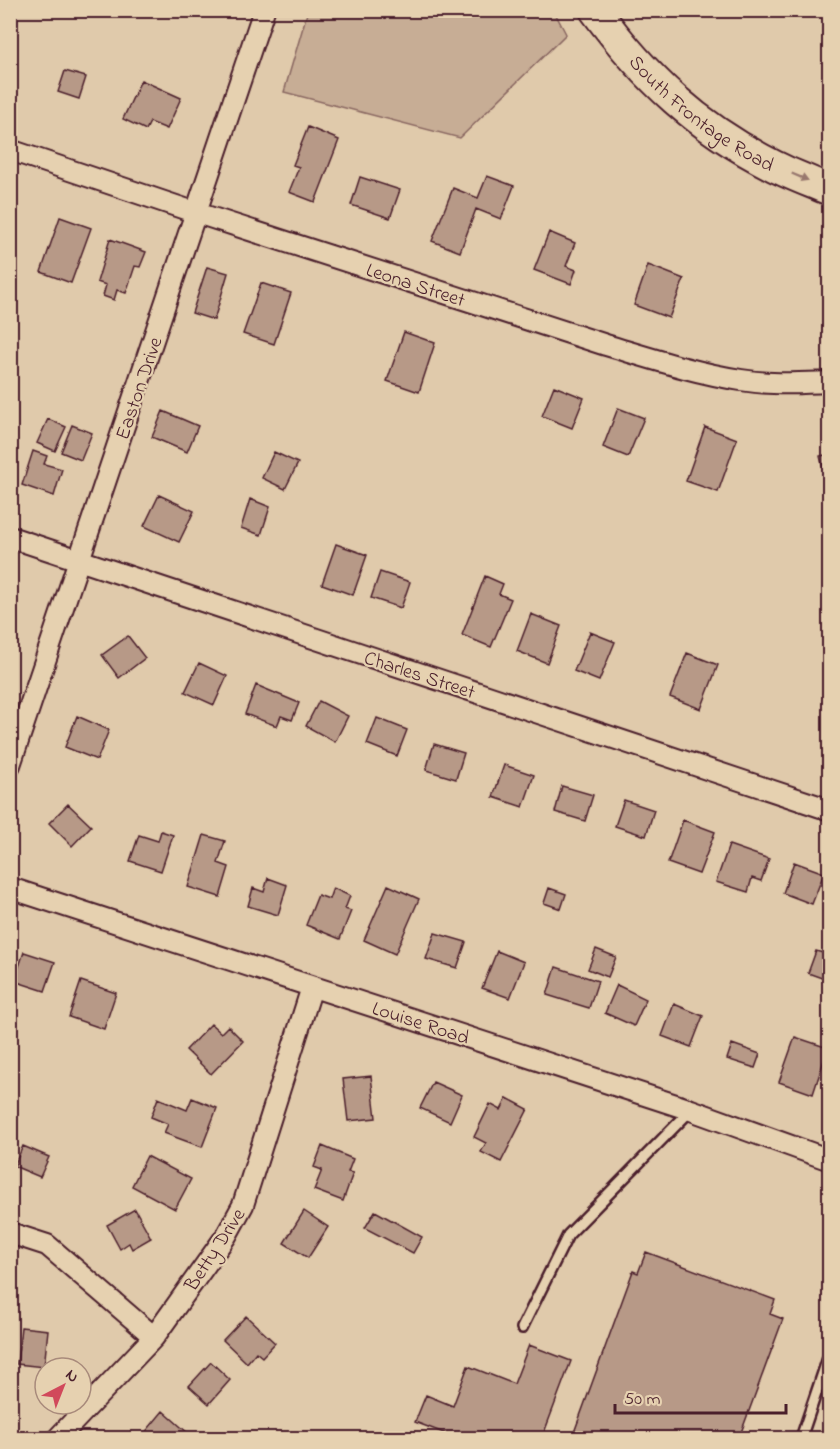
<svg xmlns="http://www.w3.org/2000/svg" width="840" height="1449" font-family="'Indie Flower',sans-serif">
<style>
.green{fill:#c7ad95;stroke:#886660;stroke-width:1.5}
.building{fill:#b79987;stroke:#4a1f2b;stroke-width:1.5}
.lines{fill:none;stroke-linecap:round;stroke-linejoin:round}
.lane-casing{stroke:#4a1f2b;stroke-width:14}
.street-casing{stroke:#4a1f2b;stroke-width:24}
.primary-casing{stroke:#4a1f2b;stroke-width:34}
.lane{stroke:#e6d1b0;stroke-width:9}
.street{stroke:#e6d1b0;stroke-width:20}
.primary{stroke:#e6d1b0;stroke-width:30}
.oneway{fill:#98786e}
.labels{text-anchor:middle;stroke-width:4.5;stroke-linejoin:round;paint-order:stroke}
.street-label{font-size:20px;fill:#4a1f2b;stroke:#e6d1b0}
</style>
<rect width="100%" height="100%" fill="#e0caab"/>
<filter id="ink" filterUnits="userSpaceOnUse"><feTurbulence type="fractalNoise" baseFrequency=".0167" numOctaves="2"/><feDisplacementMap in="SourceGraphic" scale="12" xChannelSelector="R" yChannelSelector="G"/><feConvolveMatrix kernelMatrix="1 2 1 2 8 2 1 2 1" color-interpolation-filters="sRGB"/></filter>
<g filter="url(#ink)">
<!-- green -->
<path class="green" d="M308,10L554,11L566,34L460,138L284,92Z"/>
<!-- building -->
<path class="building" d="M65,71L86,77L79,99L58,92Z
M141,80L181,98L167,129L150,122L146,130L123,119Z
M308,127L339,140L315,202L289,192L299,167L293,165Z
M487,176L514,186L501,219L476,209L460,252L432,241L453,188L478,198Z
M360,177L400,190L390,218L351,205Z
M60,217L91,228L71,283L41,272Z
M549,232L575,243L566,266L576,270L571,284L534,270Z
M110,239L146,252L140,267L135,266L126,293L117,290L114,300L103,296L106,285L97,282Z
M648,265L684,279L669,318L634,305Z
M207,267L228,273L214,320L192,313Z
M261,283L291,293L274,344L243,334Z
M404,332L435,343L419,392L387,381Z
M554,386L584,398L572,428L542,416Z
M618,408L644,418L628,457L603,447Z
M163,411L198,426L187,452L152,437Z
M48,419L66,427L55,451L37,443Z
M72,425L92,433L81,460L61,452Z
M705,427L737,439L718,492L686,481Z
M33,451L47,456L44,464L62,469L54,496L22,485Z
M274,452L298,463L285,489L262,478Z
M830,454V496L820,456Z
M159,495L194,511L179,542L144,526Z
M250,499L270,507L261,535L241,528Z
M336,544L367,555L353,595L322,584Z
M380,572L410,582L401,608L371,598Z
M485,576L503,584L499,594L511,599L491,647L462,635Z
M531,614L561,626L547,663L517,651Z
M590,632L615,642L599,681L574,671Z
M128,636L145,658L119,678L102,655Z
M687,653L718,665L701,709L670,697Z
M199,663L227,676L214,705L185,692Z
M256,685L299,703L292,720L281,716L277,726L245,714Z
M319,701L348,716L335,742L306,726Z
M77,716L109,730L97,760L65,747Z
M377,718L407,730L397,756L367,744Z
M434,744L464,753L456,779L426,770Z
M504,765L534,775L523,807L493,797Z
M562,786L593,795L585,821L555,812Z
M624,800L654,810L646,836L615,826Z
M68,804L91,826L72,846L49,823Z
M683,820L715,832L699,874L668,863Z
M161,831L173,835L161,871L130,861L139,835L158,841Z
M204,835L225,841L218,863L229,867L220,897L188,887Z
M729,845L769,859L761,881L752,878L748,892L716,882Z
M794,862L824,873L812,904L783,893Z
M268,878L287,885L278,915L248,906L253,888L264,892Z
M388,885L419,899L395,954L364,940Z
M333,888L350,896L345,909L351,911L340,939L306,925L318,895L329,899Z
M549,888L566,894L561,909L544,903Z
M435,933L466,942L457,968L426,959Z
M596,949L616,957L608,977L588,969Z
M497,951L524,962L510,998L482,988Z
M816,951L830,955V981L808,973Z
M24,952L55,962L45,991L14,981Z
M556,967L598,981L589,1008L547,995Z
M81,981L116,993L104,1029L69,1017Z
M617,985L646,999L634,1026L605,1013Z
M674,1004L703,1016L691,1047L662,1036Z
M211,1024L221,1033L228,1026L243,1041L211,1074L186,1050Z
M795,1037L828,1048L813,1094L779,1082Z
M732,1044L760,1054L755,1068L727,1059Z
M371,1076L376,1118L348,1121L343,1079Z
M433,1082L462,1095L450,1122L420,1108Z
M158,1098L187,1110L192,1098L217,1108L202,1147L164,1133L168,1124L151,1117Z
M507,1098L528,1109L501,1162L481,1152L486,1143L474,1137L490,1104L501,1110Z
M23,1146L49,1157L40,1177L14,1166Z
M322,1146L353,1159L348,1172L353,1173L343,1201L314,1190L322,1170L314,1167Z
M147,1156L191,1179L175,1209L132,1186Z
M135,1209L151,1238L132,1249L129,1243L120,1249L107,1225Z
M304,1211L328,1227L308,1258L284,1243Z
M375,1211L422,1237L413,1253L365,1228Z
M646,1252L775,1300L770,1314L783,1319L739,1438H572L633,1271L638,1273Z
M246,1316L275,1343L262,1357L256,1352L247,1363L223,1340Z
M21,1327L48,1330L44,1367L17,1364Z
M529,1345L571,1361L542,1438H457L415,1422L426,1395L453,1406L468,1366L514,1384Z
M211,1362L230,1380L209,1404L189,1386Z
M163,1411L189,1434L185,1438H147L143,1435Z"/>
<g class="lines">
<!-- lane casing -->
<g class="lane-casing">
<path id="lane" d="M522,1328L568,1235L691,1110
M801,1438L830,1352"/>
</g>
<!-- street casing -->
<g class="street-casing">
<path id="street" d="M10,150L197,213L606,345C650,358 695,373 741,380C770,385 800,383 830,382
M10,537L830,810
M10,765L264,10
M10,888L691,1110L830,1160
M10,1233L47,1245L154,1337
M58,1438L154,1337L226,1236L243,1205L312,987"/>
</g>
<!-- primary casing -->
<g class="primary-casing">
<g id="primary">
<path id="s1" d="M595,10C646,79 697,127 774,166C792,175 811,182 830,190"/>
</g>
</g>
<!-- lane -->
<use href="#lane" class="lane"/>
<!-- street -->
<use href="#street" class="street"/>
<!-- primary -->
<use href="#primary" class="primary"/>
</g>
<!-- one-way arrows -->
<defs><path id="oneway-solid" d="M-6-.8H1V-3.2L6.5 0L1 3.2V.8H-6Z" transform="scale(1.5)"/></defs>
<use class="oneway" href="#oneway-solid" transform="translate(800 177) rotate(23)"/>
</g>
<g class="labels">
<!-- street labels -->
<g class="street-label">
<text dy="7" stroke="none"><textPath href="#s1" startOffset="150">South Frontage Road</textPath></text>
<text transform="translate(416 284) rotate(18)" y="7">Leona Street</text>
<text transform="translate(138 388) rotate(-71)" y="7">Easton Drive</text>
<text transform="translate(420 674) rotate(18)" y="7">Charles Street</text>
<text transform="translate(421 1022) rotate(18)" y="7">Louise Road</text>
<text transform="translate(214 1249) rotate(-57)" y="7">Betty Drive</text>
</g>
</g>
<!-- margin -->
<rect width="840" height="1449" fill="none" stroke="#e6d1b0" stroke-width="36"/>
<rect x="18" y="18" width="804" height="1413" fill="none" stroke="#4a1f2b" stroke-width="2" filter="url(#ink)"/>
<!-- north arrow -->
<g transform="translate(63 1386) rotate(42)"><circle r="28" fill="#e6d1b0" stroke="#a88a7b" stroke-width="1.5"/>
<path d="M0-4.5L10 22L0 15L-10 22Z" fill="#d1495b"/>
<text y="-9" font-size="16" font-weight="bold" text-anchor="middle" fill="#4a1f2b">N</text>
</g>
<!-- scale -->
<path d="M615 1404v9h171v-9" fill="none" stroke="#4a1f2b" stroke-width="3"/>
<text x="624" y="1404" font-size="18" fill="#4a1f2b" stroke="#e6d1b0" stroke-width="4.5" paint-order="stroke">50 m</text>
</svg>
